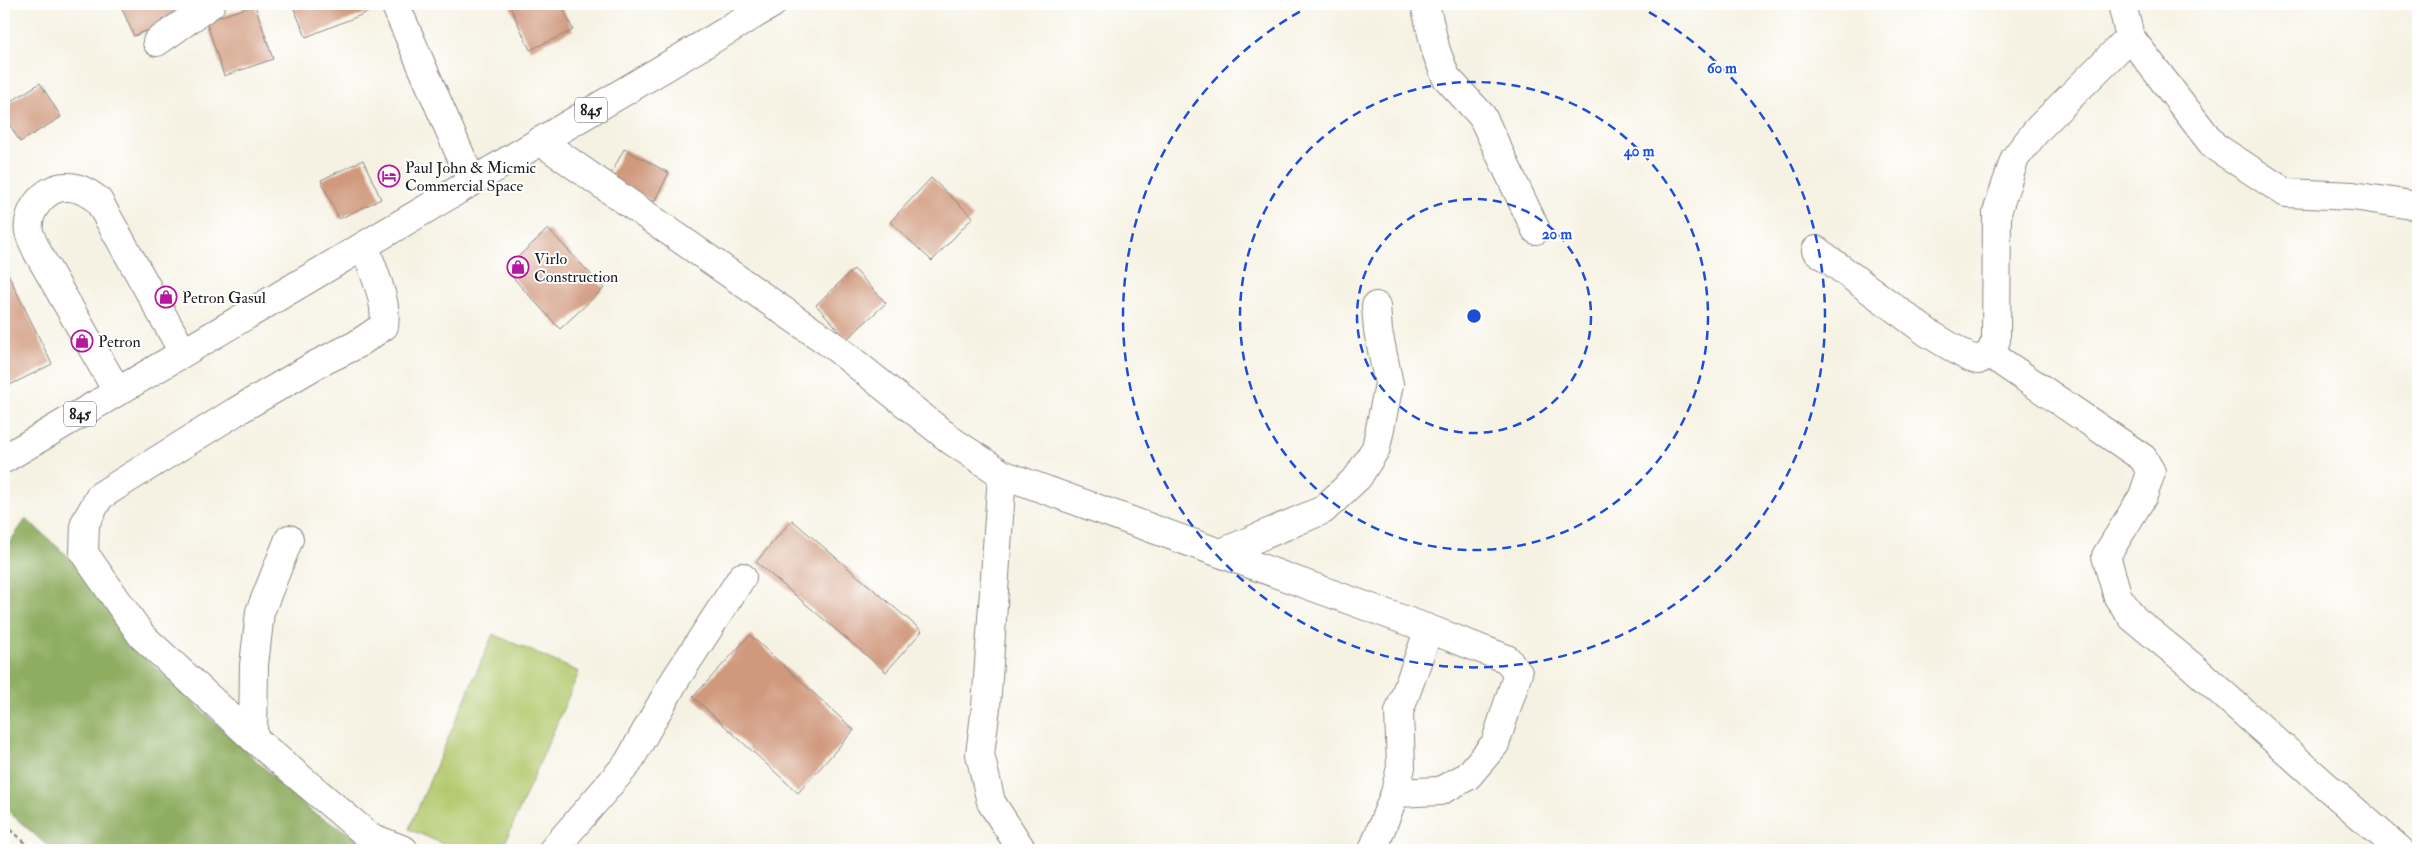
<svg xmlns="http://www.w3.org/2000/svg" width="2422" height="854" font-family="'IM FELL Double Pica',serif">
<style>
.green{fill:#b3c96e;stroke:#687245}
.forest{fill:#8ead61;stroke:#55643e}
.building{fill:#d0997d}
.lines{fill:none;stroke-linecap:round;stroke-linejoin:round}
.minor-casing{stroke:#898780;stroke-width:30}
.major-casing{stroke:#898780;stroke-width:30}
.path{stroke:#898780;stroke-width:3;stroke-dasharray:4 4;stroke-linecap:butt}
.minor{stroke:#fff;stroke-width:28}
.major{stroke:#fff;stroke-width:28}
.ring{fill:none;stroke:#1d4ed8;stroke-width:2.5;stroke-dasharray:9 6}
.labels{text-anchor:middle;stroke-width:4;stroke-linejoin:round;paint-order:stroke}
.shield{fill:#fff;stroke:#606060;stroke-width:1}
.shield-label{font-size:15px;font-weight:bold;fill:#1c1c1c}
.poi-label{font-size:16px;fill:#1c1c1c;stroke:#fff;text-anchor:start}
.centre{fill:#1d4ed8;stroke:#fff;stroke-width:2.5}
.ring-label{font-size:15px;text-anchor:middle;font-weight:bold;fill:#1d4ed8;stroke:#fff;stroke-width:4;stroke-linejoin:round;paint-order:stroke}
</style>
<rect width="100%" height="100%" fill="#fff"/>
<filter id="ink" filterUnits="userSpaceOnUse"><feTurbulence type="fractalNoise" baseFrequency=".02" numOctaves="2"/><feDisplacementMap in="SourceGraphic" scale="10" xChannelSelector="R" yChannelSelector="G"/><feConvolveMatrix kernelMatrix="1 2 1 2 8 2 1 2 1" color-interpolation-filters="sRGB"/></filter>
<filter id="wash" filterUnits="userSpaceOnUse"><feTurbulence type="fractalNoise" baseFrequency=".0096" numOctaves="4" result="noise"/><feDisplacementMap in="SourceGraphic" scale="20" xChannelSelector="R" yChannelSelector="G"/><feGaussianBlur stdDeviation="1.12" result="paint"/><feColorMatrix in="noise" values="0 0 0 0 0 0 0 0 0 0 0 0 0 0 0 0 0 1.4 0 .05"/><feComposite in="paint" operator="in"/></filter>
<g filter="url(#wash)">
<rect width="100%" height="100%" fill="#f6f2e3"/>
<!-- green -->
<path class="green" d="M493,634L579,672L502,850H457L409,829Z"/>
<!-- forest -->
<path class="forest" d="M26,519L107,591L132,646L312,812L378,850H52L9,812L4,805V550Z"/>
<g id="blocks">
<!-- building -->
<path class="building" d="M120,4H185L189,13L134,36Z
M292,4H368L371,11L306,37Z
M509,4H561L573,30L530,50Z
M255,5L273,59L224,76L206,21Z
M40,83L61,117L20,142L4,115V106Z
M624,149L669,173L654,202L609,178Z
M363,160L381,199L339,219L321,180Z
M931,178L973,217L932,261L890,222Z
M548,229L604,288L560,329L505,269Z
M4,266L52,364L4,388Z
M854,269L886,303L847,339L816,305Z
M792,520L922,631L886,672L756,562Z
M750,635L854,730L798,793L693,697Z"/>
</g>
</g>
<g filter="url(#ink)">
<use href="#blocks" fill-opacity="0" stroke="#898780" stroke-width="1"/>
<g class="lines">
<!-- minor casing -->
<g class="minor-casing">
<path id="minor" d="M395,4L472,182
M1425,4L1436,51L1446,77L1482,116L1536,230
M2122,4L2130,37L2214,146L2286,193L2353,196L2418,206
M2130,37L2037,130L2015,158L1997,212L1996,340L1990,354L2143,458L2151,472L2143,496L2106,556L2118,597L2133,618L2193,667L2325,785L2400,850
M157,42L211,4
M540,141L835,347L952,441L1002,474L1429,629L1507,659L1518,673L1495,744L1468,776L1440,791L1395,793
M365,247C373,272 388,300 384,326L356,345L317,364L235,412L100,496L85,523L84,553L142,636L253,738L370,837L404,850
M1816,250L1928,333L1968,357L1978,360L1990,354
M117,391L38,253C35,246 30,238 29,231C26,211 45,187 66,187C77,186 89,193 98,200L183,352
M1002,474L986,707L980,754L991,802L1022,850
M1221,553L1323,510L1358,477L1376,448L1389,384L1378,331L1376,306
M253,738L254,665L260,612L289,539
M553,850L628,763L675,680L742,577
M1373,850L1395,793L1401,767L1399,712L1429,629"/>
</g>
<!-- major casing -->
<g class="major-casing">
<path id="major" d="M4,459L772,4"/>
</g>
<!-- path -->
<path class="path" d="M4,824L33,850"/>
<!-- minor -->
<use href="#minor" class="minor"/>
<!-- major -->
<use href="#major" class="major"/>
</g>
</g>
<!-- distance rings -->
<g class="ring">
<circle cx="1474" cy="316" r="117"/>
<circle cx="1474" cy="316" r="234"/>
<path d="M1636 5A351 351 0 1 1 1312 5"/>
</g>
<!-- icons -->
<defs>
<g id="hotel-ring" transform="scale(1.125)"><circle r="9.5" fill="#fff" stroke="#b5179e" stroke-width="1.5"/><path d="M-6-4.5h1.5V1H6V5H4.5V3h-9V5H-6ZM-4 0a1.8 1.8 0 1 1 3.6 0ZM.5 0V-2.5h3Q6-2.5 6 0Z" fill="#b5179e"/></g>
<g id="shop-ring" transform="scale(1.125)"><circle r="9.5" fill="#fff" stroke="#b5179e" stroke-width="1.5"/><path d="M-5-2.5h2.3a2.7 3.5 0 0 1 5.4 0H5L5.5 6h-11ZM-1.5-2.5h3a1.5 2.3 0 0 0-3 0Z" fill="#b5179e"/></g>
</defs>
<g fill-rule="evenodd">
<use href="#hotel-ring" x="389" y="176"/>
<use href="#shop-ring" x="518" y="267"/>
<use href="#shop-ring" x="166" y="297"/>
<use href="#shop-ring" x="82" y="341"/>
</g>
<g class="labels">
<!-- shield labels -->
<g class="shield">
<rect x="575" y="97.5" width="32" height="25" rx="4"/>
<rect x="64" y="401.5" width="32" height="25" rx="4"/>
</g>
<g class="shield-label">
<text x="591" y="115">845</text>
<text x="80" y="419">845</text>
</g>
<!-- poi labels -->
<g class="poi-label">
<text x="405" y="173">Paul John &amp; Micmic<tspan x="405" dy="18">Commercial Space</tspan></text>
<text x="534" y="264">Virlo<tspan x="534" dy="18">Construction</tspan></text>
<text x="182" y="303">Petron Gasul</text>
<text x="98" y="347">Petron</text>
</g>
</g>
<circle cx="1474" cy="316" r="8" class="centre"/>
<g class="ring-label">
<text x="1722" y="73">60 m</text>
<text x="1639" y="156">40 m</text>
<text x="1557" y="239">20 m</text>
</g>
<!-- margin -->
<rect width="2422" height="854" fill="none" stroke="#fff" stroke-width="20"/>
</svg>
